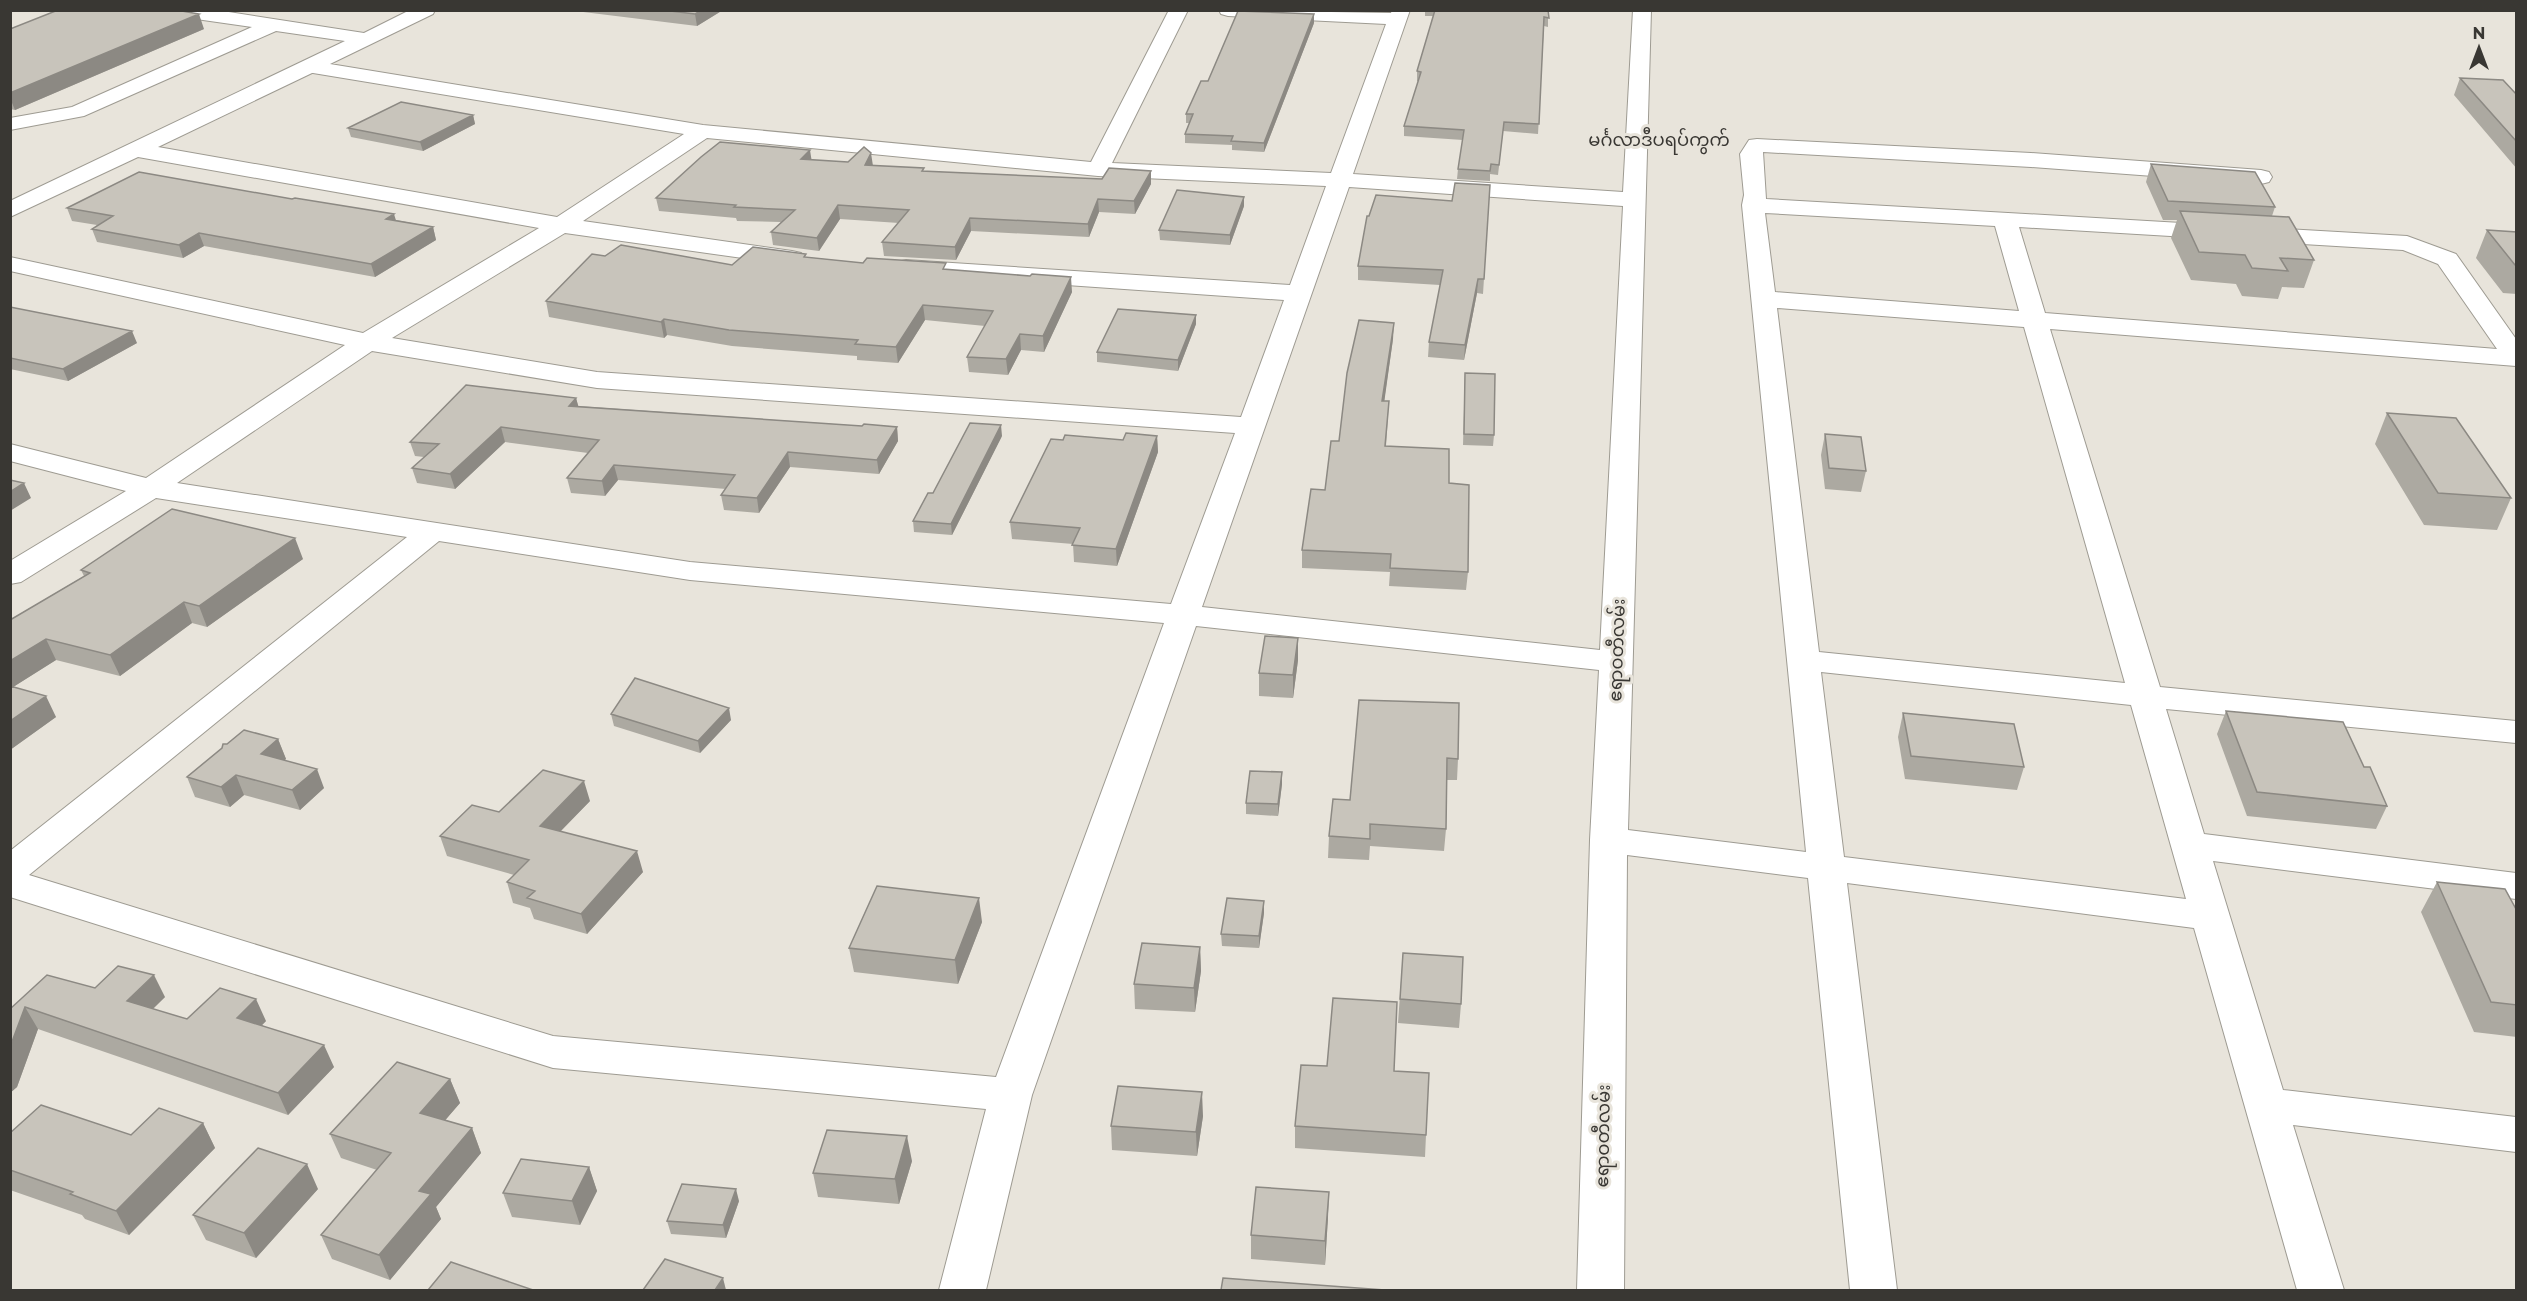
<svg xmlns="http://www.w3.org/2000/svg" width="2527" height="1301" font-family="Montserrat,'Noto Sans Myanmar',sans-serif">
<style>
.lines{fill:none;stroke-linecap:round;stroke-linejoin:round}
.minor-casing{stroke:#9e9b92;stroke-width:2}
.minor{fill:#fff;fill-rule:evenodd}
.wall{fill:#aca9a1}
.shaded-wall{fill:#8c8983}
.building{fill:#c8c4bb;stroke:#8c8983;stroke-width:1.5}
.labels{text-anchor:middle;stroke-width:6;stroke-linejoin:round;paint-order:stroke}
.far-quarter-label{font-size:18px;fill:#393733;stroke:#e8e4db}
.street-label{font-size:18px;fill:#393733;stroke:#e8e4db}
</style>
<rect width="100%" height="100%" fill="#e8e4db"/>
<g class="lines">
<!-- minor casing -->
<g class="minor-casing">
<path id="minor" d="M166,10H216L364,33L410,10H435L433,14L330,64L703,125L1091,162L1169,10H1188L1112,163L1331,173L1386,24L1228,16L1221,14L1219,10L1391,13L1392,10H1410L1353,174L1623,192L1633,10H1651L1628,830L1806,852L1742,205L1744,195L1740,154L1749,140L1757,139L2031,153L2261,170L2269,172L2272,177L2269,182L2261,184L2031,167L1763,152L1766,199L2407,236L2456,254L2516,339V366L2050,329L2160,687L2516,721V743L2166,709L2204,834L2516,873V899L2213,861L2283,1090L2516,1117V1152L2293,1125L2344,1290H2297L2194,928L1847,883L1897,1290H1850L1808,878L1627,855L1624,1290H1577L1590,840L1599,670L1196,626L1032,1095L986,1290H939L986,1109L553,1068L10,897V851L407,537L156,498L21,582L10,584V561L126,491L10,461V444L146,478L345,345L10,271V257L363,333L539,228L138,157L10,217V201L345,41L276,31L84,116L10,130V118L72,107L252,27L175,16L168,14ZM312,73H313L684,134L557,217L158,147ZM707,138L1098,176L1326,186L1290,285L906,260L897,262L894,267L897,272L906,274L1284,300L1241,417L597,372L392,338L565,233L792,265L801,263L804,258L801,253L792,251L583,221ZM1349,187L1623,206L1600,650L1202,607ZM1765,213L1995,226L2019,311L1775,292ZM2019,227L2403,250L2438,264L2497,349L2045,313ZM1777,308L2024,327L2125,683L1819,652ZM372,351L597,388L1235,433L1171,604L690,562L177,483ZM439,541L690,580L1164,623L996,1077L553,1036L29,875ZM1821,672L2131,705L2186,899L1844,857Z"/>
</g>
<!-- minor -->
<use href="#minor" class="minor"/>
</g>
<!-- wall -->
<path class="wall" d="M567,10H723L697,26Z
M1425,10H1548V27L1544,26L1538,134L1503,131L1498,175L1490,174V181L1457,179L1458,169L1463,140L1404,136V126L1418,81H1417V71L1433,16H1425Z
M1314,23L1264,152L1232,150V145L1185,143V134L1189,123H1186V114L1208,81Z
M10,29H204L15,110L10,109Z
M2460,78L2517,95V169L2454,95Z
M473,115L475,124L423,151L351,137L348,128Z
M811,160L873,165L924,171L1151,184L1135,214L1099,212L1089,237L971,231L956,260L884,256L882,242L899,223L840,219L819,251L773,245L771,232L781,222L737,221L736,218L659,211L656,198Z
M2151,164L2275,207L2272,216L2314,260L2304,288L2282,287L2278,299L2242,296L2236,284L2191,280L2171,238L2177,220H2163L2146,182Z
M1490,185L1483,294L1477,293L1464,360L1428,357L1429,342L1440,285L1358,280V266L1452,201Z
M1244,206L1230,245L1160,240L1159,230Z
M67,208L396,220L433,227L436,240L375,277L204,246L183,258L97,242L92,229L97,225L72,221Z
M2487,230L2517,232V294L2503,293L2476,258Z
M605,256L732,265L806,257L863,263L946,269L1072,292L1044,352L1021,350L1008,375L969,372L967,357L985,326L925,320L898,363L857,360V356L732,346L667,335L664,338L549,317L546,301Z
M10,307L137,343L68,381L10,369Z
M1196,315V324L1178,371L1097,362V352Z
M1393,339L1384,401H1389L1386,446L1449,483L1468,572L1466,590L1389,586L1390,572L1302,568V550L1325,490L1339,441Z
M1465,373L1494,435L1493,446L1463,445Z
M576,398L578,406L862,426L897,427L898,441L879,474L790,467L759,513L724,510L721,495L726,489L618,480L605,496L571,493L567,478L588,453L505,442L455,489L417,483L412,468L424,457L415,456L410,442Z
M2387,413L2511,498L2497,530L2424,525L2375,444Z
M1825,434L1866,471L1861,492L1825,489L1821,455Z
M1002,436L952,535L914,532L913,521L933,493Z
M1157,436L1158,452L1117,566L1074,562L1073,544L1012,539L1010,522L1063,440H1123Z
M303,559L207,627L192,623L120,676L56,660L13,687L56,717L10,750V620L84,576L81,570Z
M1298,638V660L1293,698L1259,696V673Z
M1359,700L1458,759L1457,780H1447L1446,829L1444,851L1370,846L1369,860L1328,858L1329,836L1350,800Z
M2226,711L2364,767L2387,806L2376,829L2247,816L2217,734Z
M1903,713L2024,767L2017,790L1905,779L1898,737Z
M611,714L731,720L700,753L614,726Z
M278,739L286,759L284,760L324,788L300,810L244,795L230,807L195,797L187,777L227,744Z
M1282,772V784L1278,816L1246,814V803Z
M590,801L561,831L643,872L587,934L534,919L530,908L513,903L507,882L514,875L447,856L440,836L499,812Z
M2437,882L2517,911V1037L2474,1032L2421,912Z
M1264,913L1259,948L1222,946L1221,934Z
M982,922L958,984L854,972L849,948Z
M1200,947L1201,971L1195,1012L1135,1009L1134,984Z
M1403,953L1461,1004L1459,1028L1398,1023Z
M95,988L165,997L153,1009L187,1019L266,1021L262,1025L334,1067L288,1115L38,1029L17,1087L10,1093V1009Z
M450,1079L460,1103L445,1120L472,1128L481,1153L436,1207L441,1219L390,1280L332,1259L321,1235L377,1170L341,1158L330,1134Z
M1203,1116L1197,1156L1112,1150L1111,1126Z
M203,1123L215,1148L129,1235L85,1219L82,1215L10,1190V1133L131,1135Z
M1295,1126L1426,1135L1425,1157L1295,1148Z
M912,1161L899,1204L818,1197L813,1173Z
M589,1167L597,1191L580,1225L512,1217L503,1193Z
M318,1189L256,1258L206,1240L193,1215Z
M739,1201L726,1238L671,1234L667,1221Z
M1328,1217L1325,1265L1251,1259V1235Z"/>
<!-- shaded-wall -->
<path class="shaded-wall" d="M701,10H723L697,26L695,14Z
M199,14L204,29L15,110L10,98V93Z
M1314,14V23L1264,152V143Z
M473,115L475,124L423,151L420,142Z
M810,150L812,163L801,159Z
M871,153L873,166L865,165Z
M1151,171V184L1135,214L1134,201Z
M1244,197V206L1230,245V235Z
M1098,199L1099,212L1089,237L1088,224Z
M838,205L840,219L819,251L817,238Z
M394,214L398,227L386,219Z
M970,218L971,231L956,260L955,247Z
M433,227L436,240L375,277L371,264Z
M199,233L204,246L183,258L179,245Z
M1071,277L1072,292L1044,352L1043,336Z
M1478,279L1477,293L1464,360L1465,345Z
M923,305L925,320L898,363L896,347Z
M1196,315V324L1178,371V360Z
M664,319L667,335L664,338L661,322Z
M1394,323L1393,339L1382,418V401Z
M132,331L137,343L68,381L63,369Z
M1020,334L1021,350L1008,375L1006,359Z
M576,398L580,412L569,406Z
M1001,425L1002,436L952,535L951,524Z
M501,427L505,442L455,489L450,474Z
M897,427L898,441L879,474L877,460Z
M1157,436L1158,452L1117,566L1116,549Z
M788,452L790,467L759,513L757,498Z
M614,465L618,480L605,496L602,481Z
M24,483L31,498L10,511V492Z
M295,538L303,559L207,627L199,606Z
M184,602L192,623L120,676L110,655Z
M1298,638V660L1293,698V675Z
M46,639L56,660L10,689V661Z
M46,696L56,717L10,750V721Z
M729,708L731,720L700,753L698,741Z
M278,739L286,759L269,773L261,754Z
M317,769L324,788L300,810L292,790Z
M1282,772V784L1278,816V804Z
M236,775L244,795L230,807L221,787Z
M584,781L590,801L546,846L540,826Z
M637,851L643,872L587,934L581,914Z
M979,898L982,922L958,984L955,960Z
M1264,901V913L1259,948V936Z
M1200,947L1201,971L1195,1012L1194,988Z
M154,975L165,997L138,1023L127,1001Z
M256,999L266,1021L247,1040L237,1018Z
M25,1007L38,1029L17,1087L10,1093V1047Z
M324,1045L334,1067L288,1115L278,1093Z
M450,1079L460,1103L430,1138L420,1113Z
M1202,1092L1203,1116L1197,1156L1196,1132Z
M203,1123L215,1148L129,1235L116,1211Z
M472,1128L481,1153L436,1207L441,1219L390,1280L379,1255L419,1191Z
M907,1136L912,1161L899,1204L895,1179Z
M307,1164L318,1189L256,1258L244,1233Z
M589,1167L597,1191L580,1225L572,1201Z
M736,1189L739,1201L726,1238L723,1225Z
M1329,1192L1328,1217L1325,1265V1241Z
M723,1278L726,1290H715Z"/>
<!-- building -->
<path class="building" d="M58,10H176L199,14L10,93V29Z
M662,10H701L695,14Z
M1435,10H1548L1549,18L1544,17L1539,124L1504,122L1499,165L1491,164L1490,171L1458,169L1464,130L1404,126L1421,72L1417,71Z
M1238,11L1314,14L1264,143L1231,141L1233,136L1185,134L1193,114H1186L1201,81H1208Z
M2460,78L2503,80L2517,95V142Z
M401,102L473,115L420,142L348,128Z
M720,142L810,150L801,159L848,162L864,147L871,153L865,165L924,168L922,171L1102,179L1109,168L1151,171L1134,201L1098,199L1088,224L970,218L955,247L882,242L909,210L838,205L817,238L771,232L795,210L734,207L736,205L656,198L701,157Z
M2151,164L2255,172L2275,207L2168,201Z
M139,172L292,199L295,198L394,214L386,219L433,227L371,264L199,233L179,245L92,229L113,216L67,208Z
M1455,183L1490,185L1484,279H1478L1465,345L1429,342L1443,270L1358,266L1367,216H1369L1376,195L1452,201Z
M1177,190L1244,197L1230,235L1159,230Z
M2180,211L2289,217L2314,260L2280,258L2288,271L2252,268L2245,255L2199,252Z
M2487,230L2517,232V265H2515Z
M621,245L732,265L753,247L806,254L804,257L863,263L867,258L946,263L943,269L1030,276L1032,274L1071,277L1043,336L1020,334L1006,359L967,357L993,311L923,305L896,347L855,344L858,340L729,330L664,319L661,322L546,301L592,254L605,256Z
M10,307L132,331L63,369L10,358Z
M1118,309L1196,315L1178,360L1097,352Z
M1359,320L1394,323L1382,401H1389L1385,446L1449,449V483L1469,485L1468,572L1390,568L1391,554L1302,550L1311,489L1325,490L1331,441H1339L1347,373Z
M1465,373L1495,374L1494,435L1464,434Z
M466,385L576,398L569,406L862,426L864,424L897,427L877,460L788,452L757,498L721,495L735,475L614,465L602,481L567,478L599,440L501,427L450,474L412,468L439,444L410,442Z
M2387,413L2456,418L2511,498L2438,493Z
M970,423L1001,425L951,524L913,521L928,493H933Z
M1126,433L1157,436L1116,549L1072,545L1080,528L1010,522L1051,439L1063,440L1065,435L1123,440Z
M1825,434L1861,437L1866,471L1829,468Z
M10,480L24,483L10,492Z
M172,509L295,538L199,606L184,602L110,655L46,639L10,661V620L90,573L81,570Z
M1265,636L1298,638L1293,675L1259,673Z
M635,678L729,708L698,741L611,714Z
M10,686L46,696L10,721Z
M1359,700L1459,703L1458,759L1447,758L1446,829L1370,824V839L1329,836L1333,799L1350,800Z
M2226,711L2343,722L2364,767H2370L2387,806L2257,792Z
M1903,713L2014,724L2024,767L1911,756Z
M244,730L278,739L261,754L317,769L292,790L236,775L221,787L187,777L222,748L223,744H227Z
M543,770L584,781L540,826L637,851L581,914L527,898L535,891L507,882L529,860L440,836L472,805L499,812Z
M1250,771L1282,772L1278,804L1246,803Z
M2437,882L2505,889L2517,911V1005L2491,1002Z
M877,886L979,898L955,960L849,948Z
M1227,898L1264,901L1259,936L1221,934Z
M1142,943L1200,947L1194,988L1134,984Z
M1403,953L1463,957L1461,1004L1400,999Z
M118,966L154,975L127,1001L187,1019L220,988L256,999L237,1018L324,1045L278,1093L25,1007L10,1047V1009L47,975L95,988Z
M1333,998L1397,1002L1394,1071L1429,1073L1426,1135L1295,1126L1301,1065L1327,1066Z
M397,1062L450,1079L420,1113L472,1128L419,1191L431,1194L379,1255L321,1235L391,1153L330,1134Z
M1118,1086L1202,1092L1196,1132L1111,1126Z
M41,1105L131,1135L159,1108L203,1123L116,1211L70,1194L73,1192L10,1170V1133Z
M827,1130L907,1136L895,1179L813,1173Z
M258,1148L307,1164L244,1233L193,1215Z
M521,1159L589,1167L572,1201L503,1193Z
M682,1184L736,1189L723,1225L667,1221Z
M1256,1187L1329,1192L1325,1241L1251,1235Z
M665,1259L723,1278L715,1290H643Z
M451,1262L533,1290H428Z
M1223,1278L1385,1290H1221Z"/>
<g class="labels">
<!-- far-quarter labels -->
<g class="far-quarter-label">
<text x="1659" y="146">မင်္ဂလာဒီပရပ်ကွက်</text>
</g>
<!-- street labels -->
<g class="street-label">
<text transform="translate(1617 650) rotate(-88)" y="6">ဧရာဝတီလမ်း</text>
<text transform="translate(1603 1136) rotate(-89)" y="6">ဧရာဝတီလမ်း</text>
</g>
</g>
<!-- border -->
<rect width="2527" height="1301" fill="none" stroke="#393733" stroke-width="24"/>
<!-- north arrow -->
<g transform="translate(2479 48)" stroke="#e8e4db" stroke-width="4.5" paint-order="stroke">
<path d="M0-4.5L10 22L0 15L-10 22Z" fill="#393733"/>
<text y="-9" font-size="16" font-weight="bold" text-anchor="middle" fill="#393733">N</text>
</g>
</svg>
